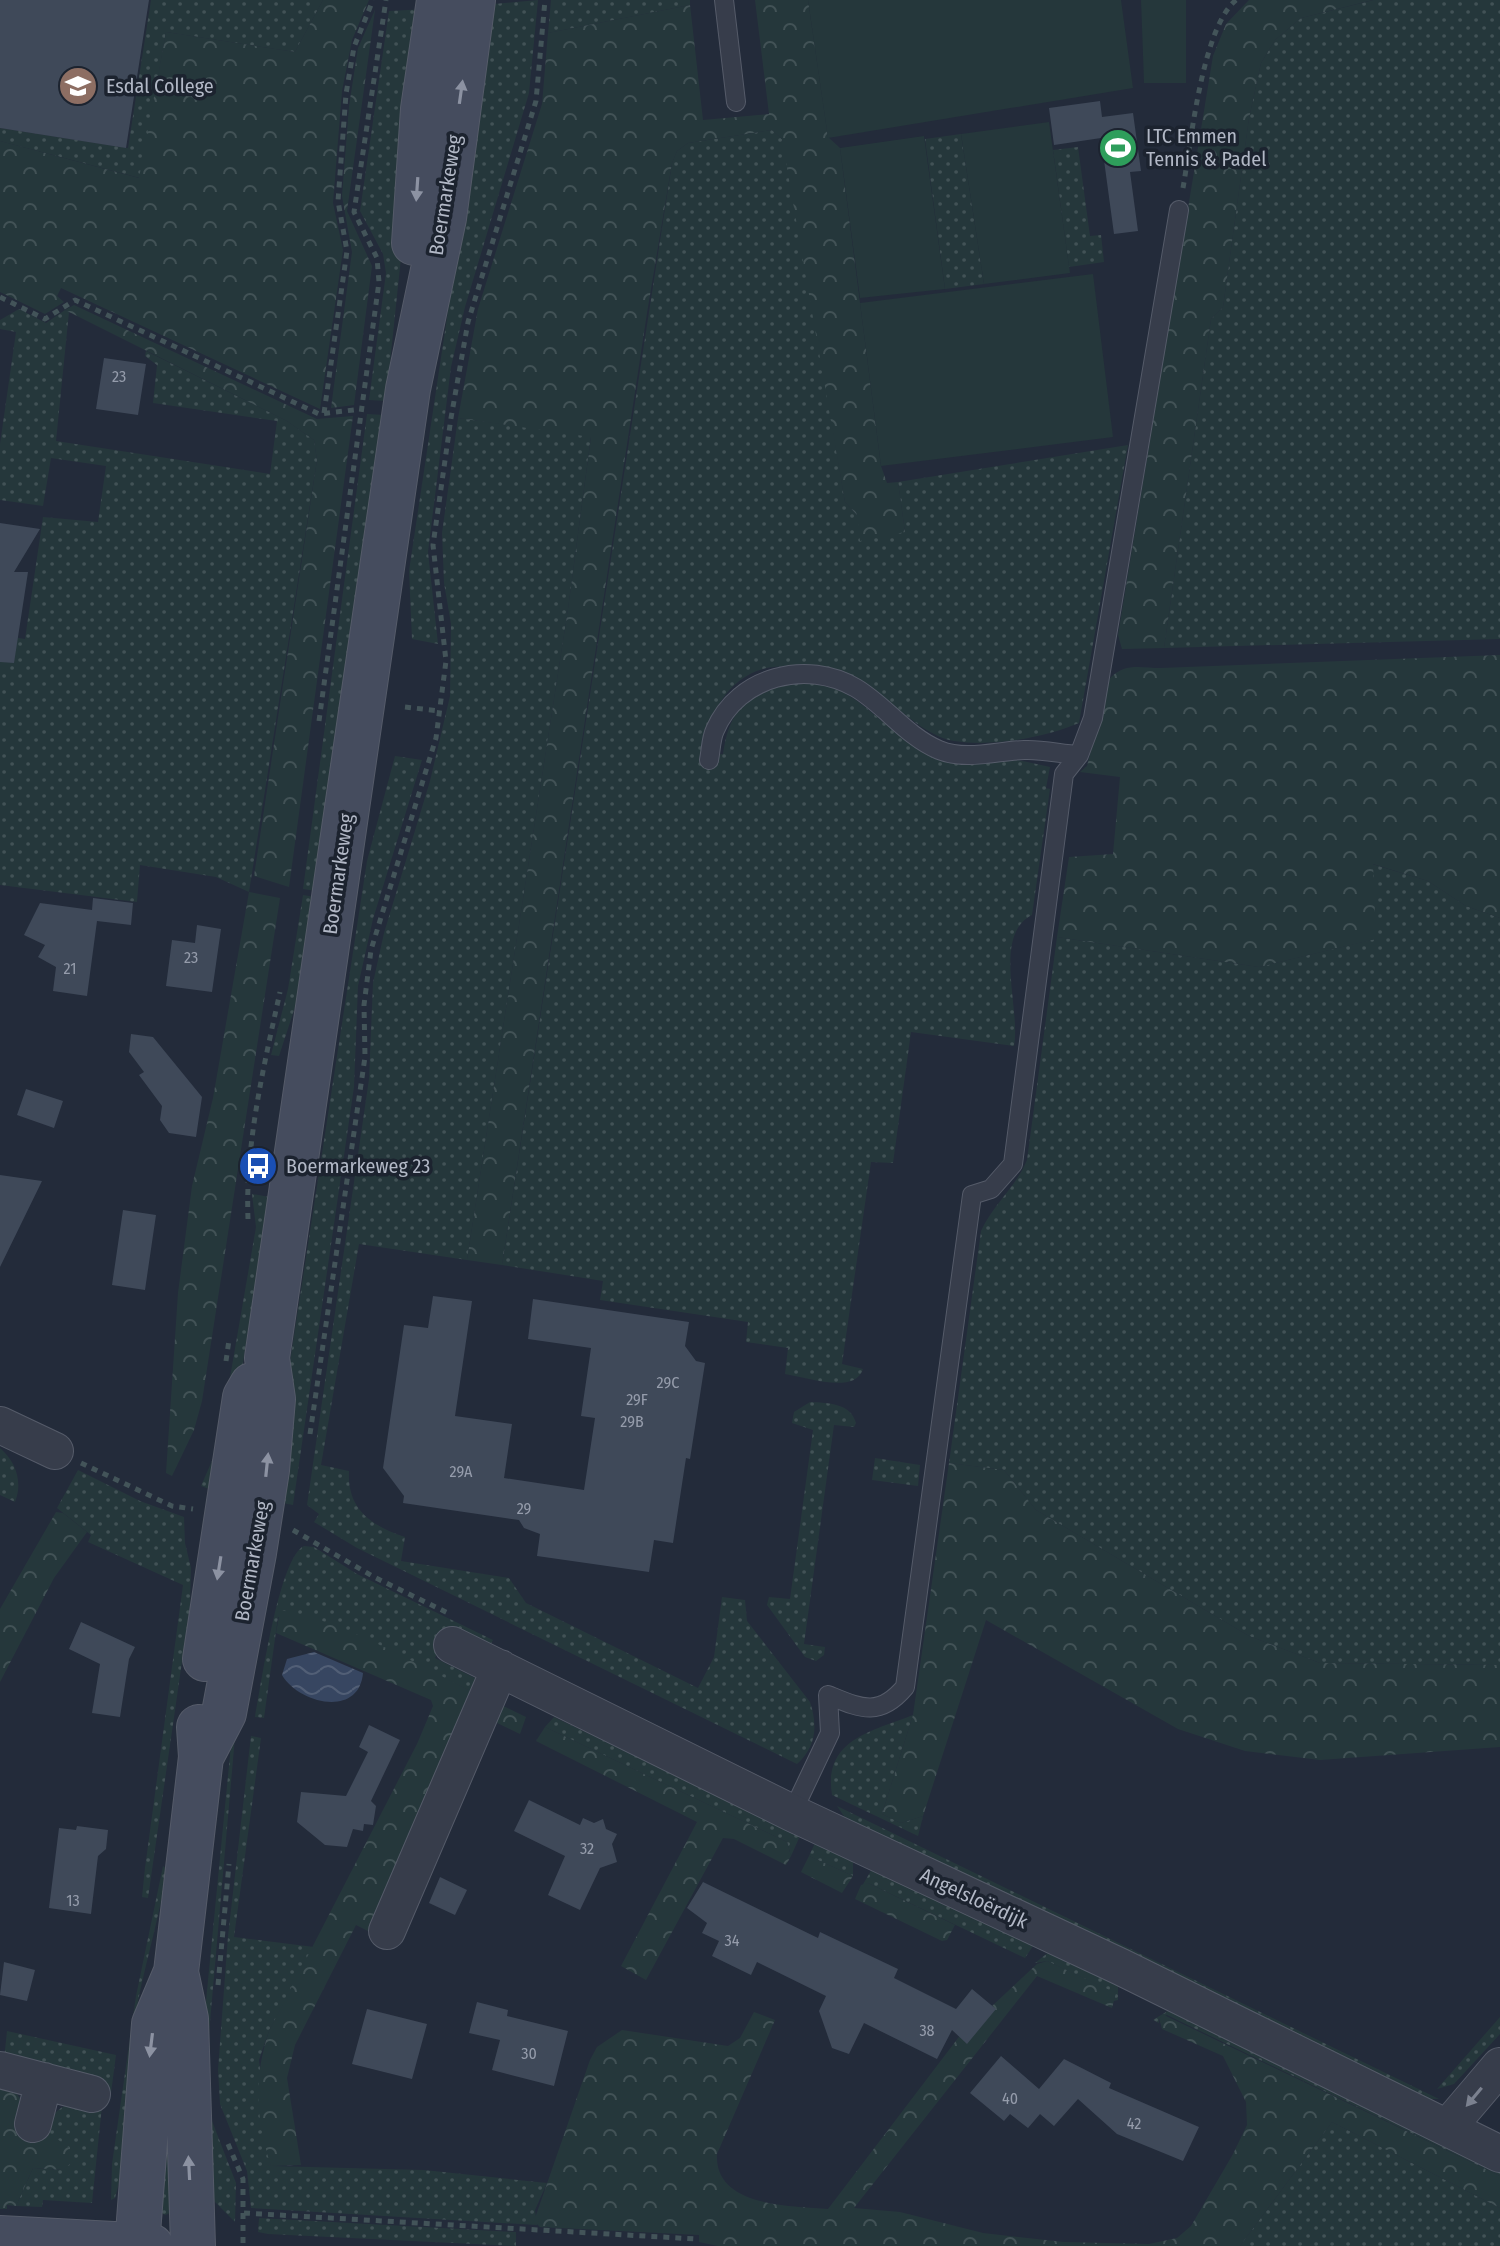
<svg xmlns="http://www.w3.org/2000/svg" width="1500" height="2246" font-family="'Fira Sans Condensed',sans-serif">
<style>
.grass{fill:url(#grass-dots)}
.forest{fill:url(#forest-crowns)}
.park{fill:#25373b}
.water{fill:url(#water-waves)}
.building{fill:#3f4959}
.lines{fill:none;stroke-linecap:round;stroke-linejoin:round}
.lane-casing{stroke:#555b69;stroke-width:20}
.street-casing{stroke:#555b69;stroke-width:38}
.secondary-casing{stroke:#555b69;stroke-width:46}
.path{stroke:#435459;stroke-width:5;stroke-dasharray:6 6;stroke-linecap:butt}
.lane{stroke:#373d4b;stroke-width:18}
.street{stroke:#373d4b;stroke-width:36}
.secondary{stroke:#454c5e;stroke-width:44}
.oneway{fill:#8c92a2}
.oneway2{fill:#7b818f}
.labels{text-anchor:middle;stroke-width:7;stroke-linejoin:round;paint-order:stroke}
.number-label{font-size:16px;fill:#959cab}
.poi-label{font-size:20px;fill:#b2b8c6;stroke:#1c232f;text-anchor:start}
.street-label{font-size:20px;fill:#b2b8c6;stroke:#1c232f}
</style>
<defs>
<pattern id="grass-dots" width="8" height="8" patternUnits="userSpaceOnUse" patternTransform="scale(2)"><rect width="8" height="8" fill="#25373b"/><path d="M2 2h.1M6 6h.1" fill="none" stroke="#425256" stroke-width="1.8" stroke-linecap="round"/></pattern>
<pattern id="forest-crowns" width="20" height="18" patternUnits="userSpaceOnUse" patternTransform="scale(2)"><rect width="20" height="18" fill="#25373b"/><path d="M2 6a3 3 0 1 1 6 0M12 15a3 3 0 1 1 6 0" fill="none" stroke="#425256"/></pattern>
<pattern id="water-waves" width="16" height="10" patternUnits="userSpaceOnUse" patternTransform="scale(2)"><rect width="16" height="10" fill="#374661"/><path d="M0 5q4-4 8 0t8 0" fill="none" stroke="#525f76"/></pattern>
</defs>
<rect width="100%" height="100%" fill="#232b3a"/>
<!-- grass -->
<path class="grass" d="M151,0H323L295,52L166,32L140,178L0,141V128L128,148Z
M538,0L529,93L465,307L451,367L428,552L438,644L412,639L409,571L494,4Z
M551,0H690V5L548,33Z
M1374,0H1500V639L1164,648L1211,319L1223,307L1249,118L1261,63L1275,40L1301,18Z
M427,9L386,401L369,400L386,273L383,254L360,211L389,11Z
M772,130L782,139L788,159L845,502L857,515L905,532L898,482L1128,445L1079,723C1043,738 993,747 954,741C927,736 908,715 886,701C873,693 855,689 841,683C828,679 814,672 801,669C741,655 708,705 702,756L723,754C728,721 737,703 769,690C845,658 877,732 934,758C955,767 985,759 1007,759C1021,760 1036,764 1050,767L1046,788L1050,789L1032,915C992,935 1021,1009 1014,1046L911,1032L893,1163L871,1162L842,1364L863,1369C855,1395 806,1377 785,1374L788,1348L746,1342L748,1322L600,1300L603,1281L502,1265L672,163L677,151L688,143Z
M961,134L984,284L945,289L925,139Z
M1078,147L1090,236L1101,235L1104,262L1069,267L1053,150Z
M19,309L46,323L65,310L69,312L56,441L270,474L277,421L153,403L157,365L145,356L146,351L287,421L314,440L317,460L249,892L216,877L140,865L137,902L0,885V635L25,639L43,517L98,522L106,466L51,458L43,506L0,500V444L16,332L0,329V320Z
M367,414L384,415L316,891L303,889Z
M458,418L591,436L568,609L467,1260L359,1244L321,1465L349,1471C347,1510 372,1526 405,1537L401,1561L509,1578L526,1603L698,1688L714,1657L722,1597L745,1600L747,1621L810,1702C818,1726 816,1747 797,1764L357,1548L314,1522L319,1514L307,1505L369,1079L373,983L384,933L430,781L450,696L451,624L444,583L442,533Z
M395,756L422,760L373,919L358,986L354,1087L293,1505L277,1502L289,1368L367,861Z
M1372,864L1428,881L1466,906L1500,918V1665L1320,1663L1249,1636L1036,1510L1004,1470L949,1463L981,1231C993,1205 1016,1187 1027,1160L1057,937L1259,967L1375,939Z
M303,895L315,897L302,986L279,1056L271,1055L288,989Z
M252,1194L270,1197L230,1442L215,1491L201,1486L218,1447L256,1227Z
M810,1402C828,1403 851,1403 856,1423L854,1427L834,1425L804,1644L825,1647L824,1655L816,1661L805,1657L767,1605L769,1597L790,1599L813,1430L792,1423L794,1412Z
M0,1448C16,1462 23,1482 15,1502L0,1495Z
M875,1458L920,1465L918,1486L872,1480Z
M78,1470L140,1501L184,1517L185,1543L191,1568L190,1606L148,1898L142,1897L145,1868L183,1585L88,1542L91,1535L57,1508Z
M304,1546L314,1547L357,1574L493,1640L488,1649L449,1631L435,1658L481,1681V1696L333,1625L278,1617L264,1718L255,1717C261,1686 279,1557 304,1546Z
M913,1715L882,1814L901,1823L923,1816L918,1836L832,1795C823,1739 873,1731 913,1715Z
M554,1717L800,1836L791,1856L787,1842L545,1727Z
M251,1736L261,1738L234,1937L314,1947L269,2031L259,2060L271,2166L424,2170L547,2183L535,2210L537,2225L251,2208L247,2171L220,2104L218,2070L228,1936Z
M235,1737L205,2079L212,2121L236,2183L235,2222L212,2199L202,2042L231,1745Z
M837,1806L1439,2099H1425L846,1819Z
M815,1843L853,1861V1876L809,1856Z
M163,1866L167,1869C160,1914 147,1957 138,2001C126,2059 125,2120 120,2179L115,2198L111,2200L112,2164L136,1996Z
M872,1869L1037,1940L1025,1958L868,1883L862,1886Z
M1054,1948L1118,1984V2000L1114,2001L1115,1993L1047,1961L1035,1963Z
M1174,2007L1500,2164V2176L1167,2015L1159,2018V2023L1153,2020Z
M1500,2017V2034L1454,2084L1437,2089Z
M7,2031L116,2055L111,2093L4,2060Z
M169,2068L170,2213L165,2215L161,2213Z
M103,2096L92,2203L43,2200L42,2207L16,2206L33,2168L63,2170L43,2129C59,2101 74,2102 103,2096Z
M1332,2122L1500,2208V2246H1240Z
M259,2218L516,2232V2246L268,2234L258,2232Z"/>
<!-- forest -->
<path class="forest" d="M323,0H369L352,40L342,91L333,203L343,250L320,409L61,288L57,296L64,302L45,314L0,292V141L139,178L166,32L295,52Z
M755,0H808L828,137L840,148L881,466L887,483L898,482L905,532L860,541L857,515L845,502L782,139L772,130L688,143L677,151L672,163L647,313L502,1265L467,1260L568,609L591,437L458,418L478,309L542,104L548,33L690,5L703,120L769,114Z
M1249,0H1373L1301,18L1275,40L1261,63L1249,118L1223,307L1211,319L1164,648L1122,649L1118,635L1213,56L1226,24Z
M375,10L347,211L372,266L354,405L331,408L352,252L342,196L349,106L358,48Z
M74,305L317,419L353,416L289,887L254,876L317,460L314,440L287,421L65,310Z
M1500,655V918L1466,906L1428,881L1373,864L1376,939L1259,967L1057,937L1069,857L1113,854L1120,777L1080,772L1087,766L1110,678C1126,662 1141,668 1161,668Z
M249,892L280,898L202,1401L194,1430L172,1476L166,1473L178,1293L192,1186L213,1098Z
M949,1463L1004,1470L1036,1510L1249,1636L1320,1663L1500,1665V1747L1320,1760L1245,1751L1178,1729L986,1620L923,1816L901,1823L882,1814L913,1715Z
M56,1512L63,1513L87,1532L54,1578L0,1682V1609Z
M280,1610C344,1620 421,1667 481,1696L378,1936L356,1925L295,2045L287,2078L301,2165L271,2166C256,2119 253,2079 269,2031L417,1744L433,1706L431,1700L276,1633Z
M495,1702L526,1717L520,1734L487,1718Z
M545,1727L787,1842L791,1856L786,1865L734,1839L723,1838L646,1980L621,1966L697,1822L536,1741Z
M809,1856L853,1876L842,1893L801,1872Z
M868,1883L955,1925L947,1940L942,1941L855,1899L861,1885Z
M1047,1961L1116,1993L1112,2008L1037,1976L854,2208L900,2212L983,2233L1064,2242L1149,2244L1177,2238L1191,2226L1233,2154L1247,2125L1246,2102L1223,2056L1162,2029L1159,2018L1164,2015L1500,2176V2208L1332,2122L1240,2246H718L699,2242V2235L540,2227L534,2221L590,2060L597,2047L622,2030L728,2046L740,2038L754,2012L775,2020L717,2154C714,2207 791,2206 828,2209L971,2021L977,2020L1037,1964Z
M0,2082L16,2093L43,2129L70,2148V2164L63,2170L33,2168L16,2206L7,2205V2209H0Z"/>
<!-- park -->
<path class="park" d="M808,0H1121L1133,88L828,138Z
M1141,0H1186V83H1144Z
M1049,122L1070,273L984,284L961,134Z
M924,136L945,289L860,298L840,148Z
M1093,274L1113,437L881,466L860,303Z"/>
<!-- water -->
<path class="water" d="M314,1652L363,1673C359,1718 299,1704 282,1675L287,1659Z"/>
<!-- building -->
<path class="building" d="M0,0H149L126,148L0,128Z
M1100,101L1102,117L1133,113L1141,171L1130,172L1138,231L1114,234L1101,138L1054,145L1049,108Z
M104,358L146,364L138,415L96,409Z
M0,523L40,529L14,572H28L14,663L0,662Z
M93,898L133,903L131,925L97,921L87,996L53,991L56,967L38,957L45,945L24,935L40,903L92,910Z
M197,925L221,929L212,992L166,986L172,940L195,943Z
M131,1034L153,1037L202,1097L196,1137L169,1133L160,1120L162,1106L139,1075L144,1072L129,1052Z
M26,1089L63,1101L54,1128L17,1115Z
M0,1175L42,1181L0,1267Z
M123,1210L156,1215L145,1290L112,1285Z
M433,1296L472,1301L455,1416L512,1424L504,1478L584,1490L595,1418L581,1416L591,1348L528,1339L533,1299L689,1322L685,1346L696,1361L705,1363L690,1459L686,1458L673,1543L654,1540L649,1572L537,1556L540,1534L524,1528L519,1520L403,1503L404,1496L383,1468L404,1325L428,1328Z
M81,1622L135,1647L129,1659L120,1717L92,1713L100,1664L69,1649Z
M369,1725L400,1740L371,1801L376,1806L373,1825L364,1824L363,1831L353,1829L347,1847L325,1845L297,1822L301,1792L346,1796L368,1752L359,1747Z
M529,1800L580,1825L583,1818L594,1823L603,1819L606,1829L617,1834L612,1844L617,1862L600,1868L580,1910L548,1895L565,1856L514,1831Z
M77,1826L108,1830L106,1849L98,1856L91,1914L49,1908L59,1828L76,1830Z
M440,1877L467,1890L455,1915L429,1903Z
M703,1882L818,1938L820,1932L898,1969L894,1978L956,2009L972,1989L996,2009L967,2044L952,2030L937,2059L864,2023L849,2054L832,2048L819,2011L826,1996L757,1962L751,1975L712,1956L719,1941L702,1933L707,1923L687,1908Z
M4,1962L35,1970L27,2001L0,1995Z
M477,2002L508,2010L507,2016L568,2031L554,2086L492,2070L500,2040L469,2033Z
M367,2009L427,2024L412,2079L352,2064Z
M1001,2056L1039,2089L1064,2059L1111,2083L1109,2088L1199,2127L1183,2161L1117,2134L1078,2099L1054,2126L1040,2114L1028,2128L1010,2114L1004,2121L970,2093Z"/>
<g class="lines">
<!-- lane casing -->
<g class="lane-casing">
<path id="lane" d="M724,0L736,102
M709,760C711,750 711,738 715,730C738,676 807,659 856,688C886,706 906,736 939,750C966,761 997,751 1024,750C1042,749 1061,754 1079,755
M792,1813L830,1733L828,1695C860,1708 879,1718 905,1687L972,1195L991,1189L1013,1164L1064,774L1079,755L1093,718L1179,210"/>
</g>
<!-- street casing -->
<g class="street-casing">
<path id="street" d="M0,1425L55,1451
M452,1645L792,1813L1121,1967L1500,2154
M387,1931L500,1668
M0,2070L92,2094
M33,2124L44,2081
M1448,2127L1500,2066"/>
</g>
<!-- secondary casing -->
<g class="secondary-casing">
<path id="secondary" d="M414,243L423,109L439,0
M205,1659L245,1397L252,1385
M201,1757L224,1713L254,1553L267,1470L273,1399L267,1358L408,389L444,218L473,0
M176,1972L186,2019L193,2246
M0,2238L151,2246
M137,2246L154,2024L176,1972L201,1757L199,1727"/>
</g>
<!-- path -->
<path class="path" d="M1183,188C1191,143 1202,28 1236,0
M0,297L45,319L75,300L319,414L362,409
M324,413L347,251L338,201L346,94L354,47L373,0
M405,707L440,711
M319,721L379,282L377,258L354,212L386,0
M248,1219C245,1144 264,1065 280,992
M226,1361L229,1340
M310,1434L365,1057L364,1005L371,950L436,738L446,661L433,545L451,418L468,322L536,101L545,0
M81,1463L172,1506L193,1509
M293,1530L374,1577L450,1614
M218,1985L229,1864
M228,2144L243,2179V2246
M244,2213L696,2239"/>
<!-- lane -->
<use href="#lane" class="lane"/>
<!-- street -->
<use href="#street" class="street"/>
<!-- secondary -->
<use href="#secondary" class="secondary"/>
</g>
<!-- one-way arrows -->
<defs><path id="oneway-solid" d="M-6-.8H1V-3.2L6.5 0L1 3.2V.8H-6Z" transform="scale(2)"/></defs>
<g class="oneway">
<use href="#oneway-solid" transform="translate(461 92) rotate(-82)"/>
<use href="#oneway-solid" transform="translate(417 189) rotate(94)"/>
<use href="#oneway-solid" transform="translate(267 1465) rotate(-84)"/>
<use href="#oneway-solid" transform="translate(219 1568) rotate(99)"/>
<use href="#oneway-solid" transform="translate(151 2045) rotate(97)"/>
<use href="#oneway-solid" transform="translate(189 2168) rotate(-93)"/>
</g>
<use class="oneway2" href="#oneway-solid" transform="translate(1474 2097) rotate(130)"/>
<!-- icons -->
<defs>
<g id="school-disc" transform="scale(2)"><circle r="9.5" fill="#8d6e63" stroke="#1c232f"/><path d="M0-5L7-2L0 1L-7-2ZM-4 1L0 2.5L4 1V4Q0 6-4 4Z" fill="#fff"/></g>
<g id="stadium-disc" transform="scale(2)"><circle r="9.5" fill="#2e9e5b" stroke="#1c232f"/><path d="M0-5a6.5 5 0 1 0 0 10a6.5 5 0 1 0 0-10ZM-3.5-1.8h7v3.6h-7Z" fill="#fff"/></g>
<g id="bus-disc" transform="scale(2)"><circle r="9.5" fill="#1a4fb4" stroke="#1c232f"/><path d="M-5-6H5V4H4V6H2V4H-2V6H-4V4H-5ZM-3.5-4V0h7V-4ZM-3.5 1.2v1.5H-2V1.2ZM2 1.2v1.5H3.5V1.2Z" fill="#fff"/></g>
</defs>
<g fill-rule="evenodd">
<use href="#school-disc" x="78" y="86"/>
<use href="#stadium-disc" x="1118" y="148"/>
<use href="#bus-disc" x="258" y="1166"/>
</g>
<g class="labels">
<!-- number labels -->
<g class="number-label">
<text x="119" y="382">23</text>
<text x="191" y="963">23</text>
<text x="70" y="974">21</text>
<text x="668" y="1388">29C</text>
<text x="637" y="1405">29F</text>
<text x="632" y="1427">29B</text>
<text x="461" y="1477">29A</text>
<text x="524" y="1514">29</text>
<text x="587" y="1854">32</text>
<text x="73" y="1906">13</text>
<text x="732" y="1946">34</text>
<text x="927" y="2036">38</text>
<text x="529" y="2059">30</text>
<text x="1010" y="2104">40</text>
<text x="1134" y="2129">42</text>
</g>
<!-- poi labels -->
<g class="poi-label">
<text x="106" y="93">Esdal College</text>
<text x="1146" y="143">LTC Emmen<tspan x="1146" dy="23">Tennis &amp; Padel</tspan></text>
<text x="286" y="1173">Boermarkeweg 23</text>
</g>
<!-- street labels -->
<g class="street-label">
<text transform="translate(445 195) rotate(-81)" y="7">Boermarkeweg</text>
<text transform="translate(338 874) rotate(-82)" y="7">Boermarkeweg</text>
<text transform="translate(252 1561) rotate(-80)" y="7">Boermarkeweg</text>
<text transform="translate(974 1898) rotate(25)" y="7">Angelsloërdijk</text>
</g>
</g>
</svg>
